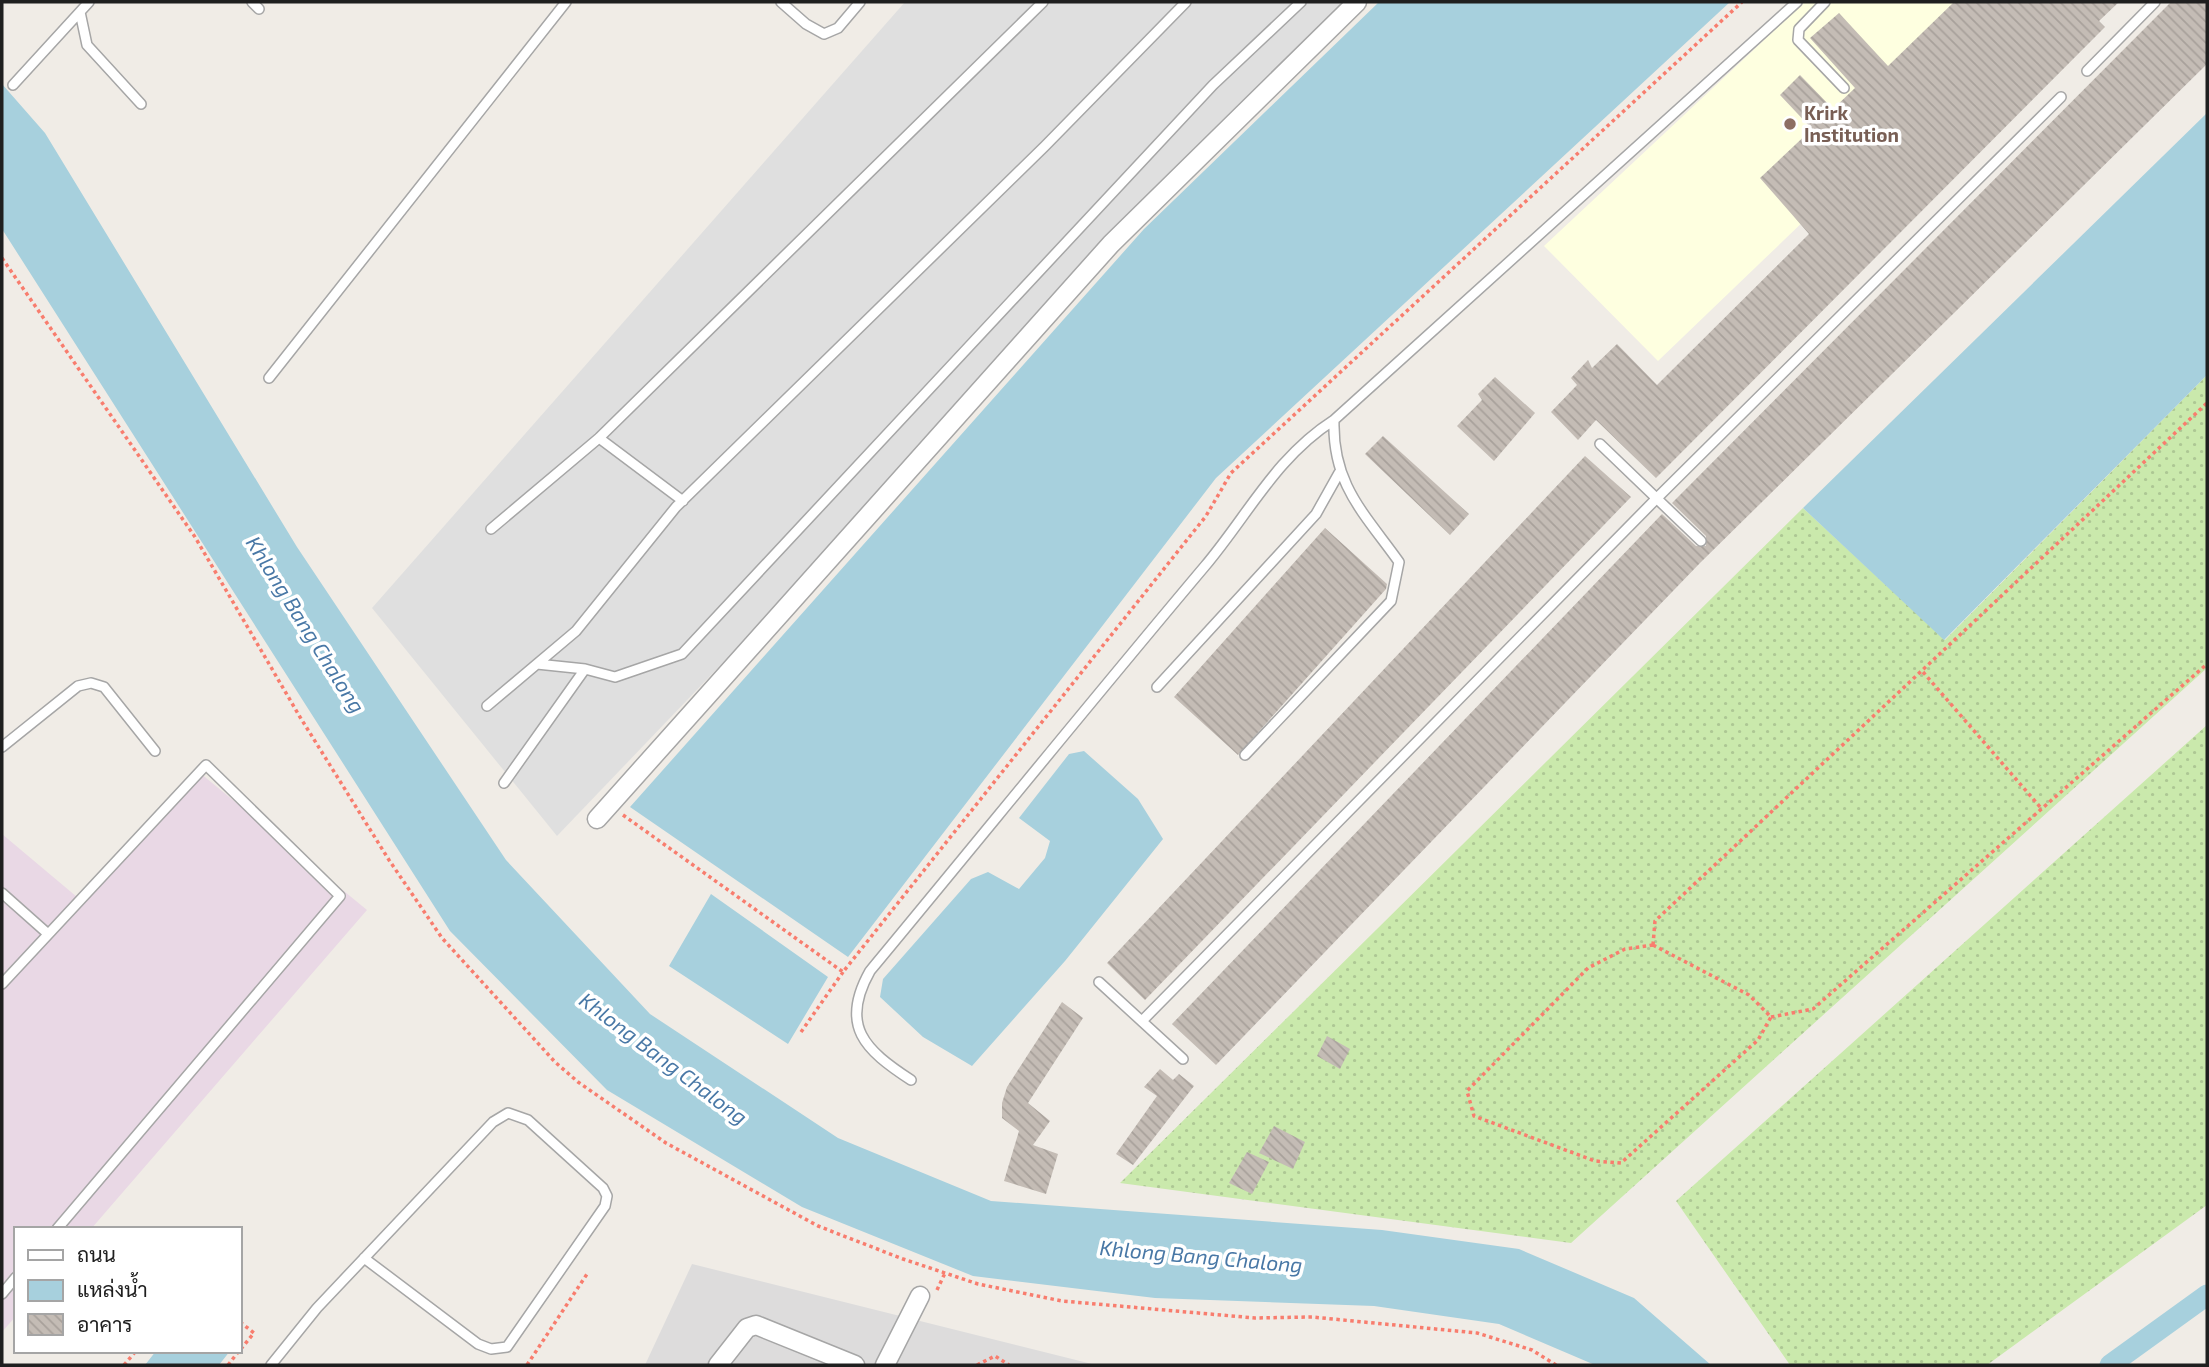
<svg xmlns="http://www.w3.org/2000/svg" width="2209" height="1367" font-family="'Exo 2',Sarabun,sans-serif">
<style>
.residential{fill:#dddcdc}
.industrial{fill:#e9d8e5}
.education{fill:#feffe0}
.grass{fill:url(#grass-dots)}
.parking{fill:#dfdfdf}
.water{fill:#a7d0dd}
.lines{fill:none;stroke-linecap:round;stroke-linejoin:round}
.canal{stroke:#a7d0dd;stroke-width:21}
.building{fill:url(#building-back-hatch)}
.lane-casing{stroke:#a6a6a6;stroke-width:12}
.street-casing{stroke:#a6a6a6;stroke-width:21}
.path{stroke:#f87d6e;stroke-width:3.5;stroke-dasharray:3.5 3.5;stroke-linecap:butt}
.lane{stroke:#fff;stroke-width:9}
.street{stroke:#fff;stroke-width:18}
.education-dot{fill:#8d6e63;stroke:#fff;stroke-width:2.5}
.labels{text-anchor:middle;stroke-width:7;stroke-linejoin:round;paint-order:stroke}
.education-label{font-size:19px;font-weight:bold;fill:#785e54;stroke:#fff;text-anchor:start}
.water-label{font-size:21px;font-style:italic;fill:#4978a6;stroke:#fff}
</style>
<defs>
<pattern id="grass-dots" width="8" height="8" patternUnits="userSpaceOnUse" patternTransform="scale(1.75)"><rect width="8" height="8" fill="#cae9ac"/><path d="M2 2h.1M6 6h.1" fill="none" stroke="#adc794" stroke-width="1.8" stroke-linecap="round"/></pattern>
<pattern id="building-back-hatch" width="6" height="6" patternUnits="userSpaceOnUse" patternTransform="scale(1.75)"><rect width="6" height="6" fill="#c4bcb5"/><path d="M-1 5l2 2M0 0l6 6M5-1l2 2" fill="none" stroke="#a8a19b"/></pattern>
</defs>
<rect width="100%" height="100%" fill="#f0ece6"/>
<!-- residential -->
<path class="residential" d="M692,1264L1096,1365H645Z"/>
<!-- industrial -->
<path class="industrial" d="M200,773L367,910L91,1229H16V1316L2,1332V834L77,897Z"/>
<!-- education -->
<path class="education" d="M1805,2H2032L1658,361L1544,246Z"/>
<!-- grass -->
<path class="grass" d="M2207,375V668L1571,1243L1120,1183L1803,508L1945,640Z
M2207,725V1205L1987,1365H1790L1676,1201Z"/>
<!-- parking -->
<path class="parking" d="M905,2H1355L557,836L372,608Z"/>
<!-- water -->
<path class="water" d="M1379,2H1730L1216,478L848,957L630,807L1144,229Z
M2,84L45,133L297,547L506,860L650,1014L838,1138L991,1201L1382,1230L1519,1249L1634,1298L1711,1365H1595L1499,1324L1374,1306L1155,1298L973,1276L802,1207L607,1090L450,931L2,229Z
M2207,113V375L1944,640L1803,508Z
M1084,751L1138,799L1163,839L1065,961L972,1066L923,1037L880,997L883,979L971,879L988,872L1019,889L1045,858L1050,841L1019,818L1069,754Z
M711,894L828,977L788,1044L669,966Z
M156,1351H230L219,1365H145Z"/>
<g class="lines">
<!-- canal -->
<path class="canal" d="M2110,1365L2207,1295"/>
</g>
<!-- building -->
<path class="building" d="M1954,2H2119L2099,21L2105,27L1656,478L1596,420L1578,440L1551,412L1577,385L1571,378L1588,360L1592,368L1617,344L1657,385L1809,234L1760,178L1812,129L1780,95L1800,75L1833,109L1855,88L1810,38L1839,13L1888,66Z
M2171,2H2207V64L1700,563L1216,1065L1172,1024L1662,514L1696,546H1706V536L1672,503L1675,500Z
M1495,377L1535,413L1494,461L1457,426L1482,400L1478,394Z
M1383,436L1469,514L1450,535L1365,454Z
M1585,456L1631,497L1145,1000L1107,963Z
M1325,528L1387,584L1386,589L1238,755L1174,697Z
M1062,1002L1083,1018L1028,1103L1050,1121L1033,1145L1058,1154L1046,1194L1004,1181L1019,1131L1002,1118V1103L1007,1087Z
M1327,1036L1350,1049L1340,1069L1317,1056Z
M1160,1069L1173,1080L1179,1074L1194,1086L1133,1165L1116,1154L1157,1096L1144,1087Z
M1274,1126L1305,1142L1293,1169L1259,1153Z
M1247,1152L1269,1162L1252,1194L1229,1183Z"/>
<g class="lines">
<!-- lane casing -->
<g class="lane-casing">
<path id="lane" d="M252,2L259,9
M781,2L806,24L824,34L838,28L860,2
M1825,2L1799,29L1798,40L1844,88
M80,12L87,45L141,104
M2087,71L2155,2
M13,85L89,2
M269,378L566,2
M599,438L683,501
M1600,444L1701,541
M491,529L599,438L1043,2
M537,664L585,669L615,677L682,654L1213,85L1301,2
M1157,687L1316,514L1339,473
M487,706L576,631L676,507L1045,146L1186,2
M2,747L78,686L91,683L104,687L155,751
M1245,755L1391,601L1399,562C1364,513 1332,484 1334,420
M504,783L585,669
M2,893L47,933
M1099,982L1183,1059
M2,984L206,765L340,896L57,1229
M1142,1021L1657,498L2061,97
M911,1080C865,1050 839,1026 870,971C982,836 1092,700 1205,566C1248,515 1276,457 1334,420L1797,2
M2,1294L16,1277
M271,1365L317,1308L493,1122L508,1113L528,1120L603,1188L607,1196L605,1206L507,1347L491,1349L478,1344L364,1258"/>
</g>
<!-- street casing -->
<g class="street-casing">
<path id="street" d="M597,819L1111,244L1357,2
M718,1365L747,1328L756,1325L855,1365
M885,1365L920,1296"/>
</g>
<!-- path -->
<path class="path" d="M2,258L195,537L300,717L389,860L442,938L555,1062L578,1082L666,1143L818,1226L903,1259L978,1284L1062,1301L1255,1318L1312,1317L1477,1333L1532,1350L1556,1365
M1923,672L2041,808
M623,815L843,972L1206,516L1231,473L1742,2
M1653,945L1655,921L2207,403
M1653,945L1749,995L1771,1017L1758,1040L1621,1163L1595,1161L1474,1116L1467,1091L1588,968L1625,949Z
M1771,1017L1813,1009L2207,664
M801,1032L843,972
M937,1290L945,1273
M240,1322L254,1333L240,1350
M124,1365L136,1351
M228,1365L239,1351
M527,1365L587,1274
M977,1365L995,1356L1009,1365"/>
<!-- lane -->
<use href="#lane" class="lane"/>
<!-- street -->
<use href="#street" class="street"/>
</g>
<!-- markers -->
<circle class="education-dot" cx="1790" cy="124" r="7"/>
<g class="labels">
<!-- education labels -->
<g class="education-label">
<text x="1804" y="120">Krirk<tspan x="1804" dy="22">Institution</tspan></text>
</g>
<!-- water labels -->
<g class="water-label">
<text transform="translate(305 625) rotate(58)" y="7">Khlong Bang Chalong</text>
<text transform="translate(663 1059) rotate(37)" y="7">Khlong Bang Chalong</text>
<text transform="translate(1201 1257) rotate(5)" y="7">Khlong Bang Chalong</text>
</g>
</g>
<!-- border -->
<rect width="2209" height="1367" fill="none" stroke="#1f1f1f" stroke-width="7"/>
<!-- legend -->
<rect x="14" y="1227" width="228" height="126" fill="#ffffff" stroke="#a5a5a5" stroke-width="2"/>
<rect x="28" y="1250" width="35" height="10" fill="#ffffff" stroke="#a5a5a5" stroke-width="2"/>
<text x="77" y="1262" font-size="21" fill="#1f1f1f">ถนน</text>
<rect x="28" y="1280" width="35" height="21" fill="#a7d0dd" stroke="#a5a5a5" stroke-width="2"/>
<text x="77" y="1297" font-size="21" fill="#1f1f1f">แหล่งน้ำ</text>
<rect x="28" y="1314" width="35" height="21" fill="url(#building-back-hatch)" stroke="#a5a5a5" stroke-width="2"/>
<text x="77" y="1332" font-size="21" fill="#1f1f1f">อาคาร</text>
</svg>
